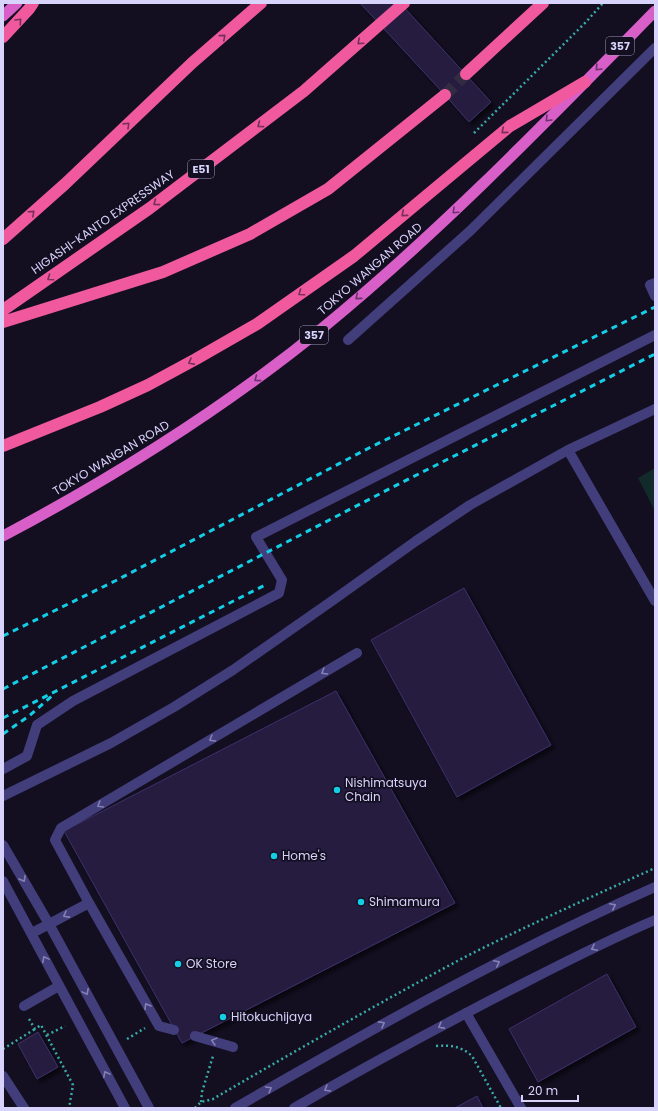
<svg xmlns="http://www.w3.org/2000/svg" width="658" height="1111" font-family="Poppins,sans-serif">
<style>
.green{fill:#132a2a}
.building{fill:#251d40;stroke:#3d316a;filter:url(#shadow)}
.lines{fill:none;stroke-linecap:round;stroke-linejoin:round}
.motorway-tunnel{stroke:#312c42;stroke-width:12;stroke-dasharray:12 6;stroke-linecap:butt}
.path{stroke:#39aaa5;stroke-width:2.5;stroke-dasharray:2 3;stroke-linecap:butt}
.service{stroke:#423e7c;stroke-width:10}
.minor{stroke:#423e7c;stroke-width:10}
.tertiary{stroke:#423e7c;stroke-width:10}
.trunk{stroke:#d85ec8;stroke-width:11}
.motorway{stroke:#f1599f;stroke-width:12}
.rail{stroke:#14cee6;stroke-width:3;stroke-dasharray:6 5;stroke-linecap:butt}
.oneway{stroke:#77305a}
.oneway2{stroke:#6c336c}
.oneway3{stroke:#8681b5}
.poi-dot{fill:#14cee6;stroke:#130f21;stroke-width:1.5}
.labels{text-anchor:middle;stroke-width:3.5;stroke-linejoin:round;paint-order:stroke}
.shield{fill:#130f21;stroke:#9d98ba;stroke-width:1}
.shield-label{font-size:11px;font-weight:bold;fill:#d8d3fb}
.street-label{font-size:12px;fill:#d8d3fb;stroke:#130f21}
.poi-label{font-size:12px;fill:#d8d3fb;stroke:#130f21;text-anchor:start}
</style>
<defs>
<filter id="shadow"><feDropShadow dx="3.5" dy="3.5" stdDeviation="2" flood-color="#0009"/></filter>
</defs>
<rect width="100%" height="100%" fill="#130f21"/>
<!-- green -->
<path class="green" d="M655,468V511L638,478Z"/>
<!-- building -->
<path class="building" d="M360,3H400L491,102L469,122L445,95Z
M464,588L551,745L457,797L371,640Z
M336,691L455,903L182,1043L64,831Z
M607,974L636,1027L538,1082L509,1029Z
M38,1032L58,1067L37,1079L18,1044Z
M477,1096L483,1108H455Z"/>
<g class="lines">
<!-- motorway-tunnel -->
<path class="motorway-tunnel" d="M445,95L466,74"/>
<!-- path -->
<path class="path" d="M474,133L585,23L603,3
M29,1019L35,1029L41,1025L73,1085L69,1108
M47,1035L65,1026
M127,1039L145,1028
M436,1046C451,1045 461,1046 472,1056L501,1108
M3,1049L35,1029
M201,1102L202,1092L213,1056
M195,1108L201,1102L213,1099C295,1051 379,1003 463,958C526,926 591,897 655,868"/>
<!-- service -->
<path class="service" d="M655,283L650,285L655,296
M348,340L470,231L655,48
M3,769L27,756L37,725L73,701L279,593L282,580L256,537L655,335
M89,903L55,840L61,828L357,653
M32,933L89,903L159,1026L174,1030
M24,1006L59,986
M195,1036L233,1047
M3,1076L24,1108"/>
<!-- minor -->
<path class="minor" d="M466,1013L521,1108"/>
<!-- tertiary -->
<path class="tertiary" d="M568,450L655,601
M3,796L111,743L174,707L233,670L329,603L416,541L470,505L568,450L655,409
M3,845L49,924L149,1108
M3,881L125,1108
M235,1108C372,1029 510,951 655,887
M294,1108C370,1064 446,1023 524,983C567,961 610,939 655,920"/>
<!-- trunk -->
<path class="trunk" d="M3,16L17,3
M3,536C116,476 226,407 325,326C443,229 549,119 655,11"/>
<!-- motorway -->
<path class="motorway" d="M3,37L29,9L33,3
M466,74L543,3
M3,239L65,184L192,63L261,3
M3,310L150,208L304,91L404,3
M3,322L163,272L250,234L328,189L445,95
M3,446L100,407L148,385L196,359L257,324L354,256L510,126L585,82"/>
<!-- rail -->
<path class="rail" d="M3,636L115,581L369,448L655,307
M3,689L393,487L655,354
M3,718L267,584
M3,734L29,716L52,696"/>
</g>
<!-- one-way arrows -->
<defs><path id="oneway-chevron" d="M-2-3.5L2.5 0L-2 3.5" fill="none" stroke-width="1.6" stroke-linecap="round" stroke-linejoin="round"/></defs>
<g class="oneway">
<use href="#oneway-chevron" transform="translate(19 21) rotate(-47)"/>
<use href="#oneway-chevron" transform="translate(223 37) rotate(-41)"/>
<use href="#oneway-chevron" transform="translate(360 42) rotate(138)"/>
<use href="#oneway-chevron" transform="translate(127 125) rotate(-44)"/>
<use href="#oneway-chevron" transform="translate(260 125) rotate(143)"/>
<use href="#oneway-chevron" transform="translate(504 131) rotate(140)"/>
<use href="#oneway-chevron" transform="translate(156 203) rotate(143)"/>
<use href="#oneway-chevron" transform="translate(32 213) rotate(-42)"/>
<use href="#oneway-chevron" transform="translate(404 214) rotate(140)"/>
<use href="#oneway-chevron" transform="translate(50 278) rotate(145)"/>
<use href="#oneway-chevron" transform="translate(301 293) rotate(145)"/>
<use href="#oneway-chevron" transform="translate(191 362) rotate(152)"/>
</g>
<g class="oneway2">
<use href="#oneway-chevron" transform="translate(598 68) rotate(134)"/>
<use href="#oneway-chevron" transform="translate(548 119) rotate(135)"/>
<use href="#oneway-chevron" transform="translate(455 211) rotate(137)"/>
<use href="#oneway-chevron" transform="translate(358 297) rotate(139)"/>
<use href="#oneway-chevron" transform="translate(257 379) rotate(143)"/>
</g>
<g class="oneway3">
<use href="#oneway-chevron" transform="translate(324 672) rotate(149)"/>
<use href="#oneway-chevron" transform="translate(212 739) rotate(149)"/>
<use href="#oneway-chevron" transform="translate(100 805) rotate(149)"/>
<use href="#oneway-chevron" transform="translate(23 879) rotate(60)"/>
<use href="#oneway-chevron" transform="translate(613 906) rotate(-26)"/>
<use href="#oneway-chevron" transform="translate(66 915) rotate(152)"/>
<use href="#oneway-chevron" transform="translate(594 948) rotate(153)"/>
<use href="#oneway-chevron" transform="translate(45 959) rotate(-118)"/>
<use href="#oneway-chevron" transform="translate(497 963) rotate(-26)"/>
<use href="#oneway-chevron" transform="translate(86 992) rotate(62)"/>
<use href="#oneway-chevron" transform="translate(147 1006) rotate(-120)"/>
<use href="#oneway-chevron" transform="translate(382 1024) rotate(-29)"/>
<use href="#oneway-chevron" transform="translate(441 1026) rotate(152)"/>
<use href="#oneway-chevron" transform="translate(214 1041) rotate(-165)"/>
<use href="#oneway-chevron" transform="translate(106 1074) rotate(-118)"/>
<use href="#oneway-chevron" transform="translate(269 1089) rotate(-30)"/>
<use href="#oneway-chevron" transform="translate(327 1089) rotate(150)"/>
</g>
<!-- markers -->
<g class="poi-dot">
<circle cx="337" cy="790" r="4"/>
<circle cx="274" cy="856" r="4"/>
<circle cx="361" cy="902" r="4"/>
<circle cx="178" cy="964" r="4"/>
<circle cx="223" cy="1017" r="4"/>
</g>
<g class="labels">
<!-- shield labels -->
<g class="shield">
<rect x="606" y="37" width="28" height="18" rx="3"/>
<rect x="188" y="160" width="26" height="18" rx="3"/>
<rect x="300" y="326" width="28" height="18" rx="3"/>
</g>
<g class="shield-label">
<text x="620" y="50">357</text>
<text x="201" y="173">E51</text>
<text x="314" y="339">357</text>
</g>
<!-- street labels -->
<g class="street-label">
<text transform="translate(103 222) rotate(-35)" y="4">HIGASHI-KANTO EXPRESSWAY</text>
<text transform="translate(370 269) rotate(-41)" y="4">TOKYO WANGAN ROAD</text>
<text transform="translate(111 458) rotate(-31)" y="4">TOKYO WANGAN ROAD</text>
</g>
<!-- poi labels -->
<g class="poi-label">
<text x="345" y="787">Nishimatsuya<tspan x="345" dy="14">Chain</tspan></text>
<text x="282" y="860">Home's</text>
<text x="369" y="906">Shimamura</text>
<text x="186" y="968">OK Store</text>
<text x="231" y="1021">Hitokuchijaya</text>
</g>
</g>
<!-- border -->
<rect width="658" height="1111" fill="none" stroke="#d8d3fb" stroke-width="8"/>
<!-- scale -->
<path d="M522 1095v6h56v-6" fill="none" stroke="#d8d3fb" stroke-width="2"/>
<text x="528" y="1095" font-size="12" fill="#d8d3fb" stroke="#130f21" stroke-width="3" paint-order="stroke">20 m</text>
</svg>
